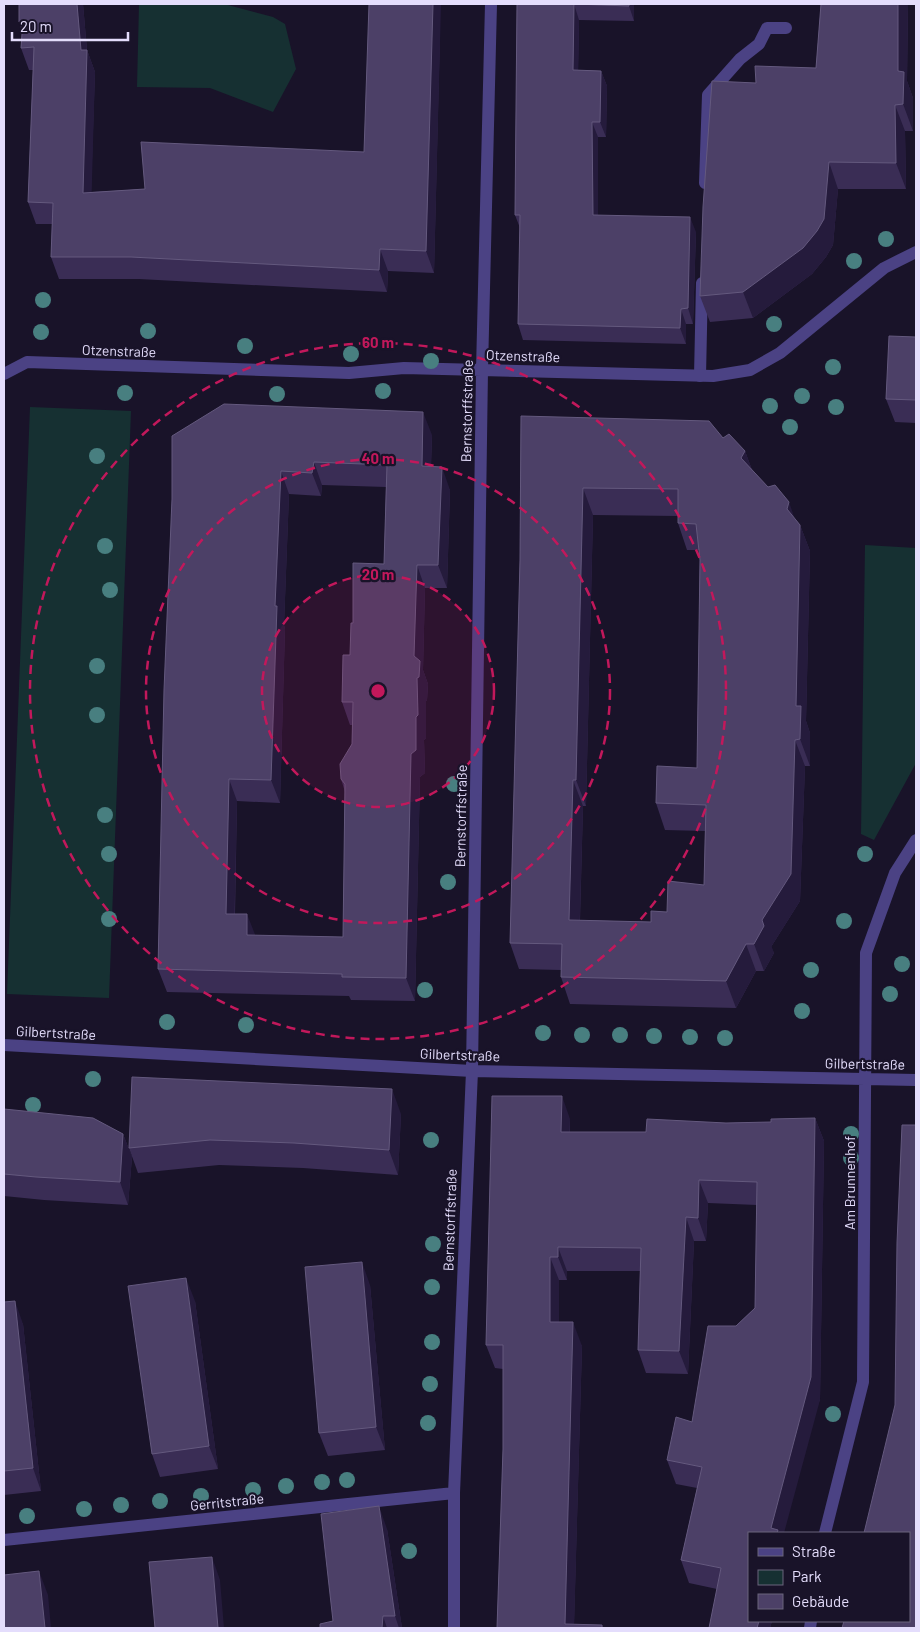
<svg xmlns="http://www.w3.org/2000/svg" width="920" height="1632" font-family="Barlow,sans-serif">
<style>
.green{fill:#163032}
.lines{fill:none;stroke-linecap:round;stroke-linejoin:round}
.lane{stroke:#4b4284;stroke-width:12}
.street{stroke:#4b4284;stroke-width:12}
.tree{fill:#487f80}
.wall{fill:#3a2d55;fill-rule:evenodd}
.shaded-wall{fill:#251b3c}
.building{fill:#4c4067;stroke:#64597e;fill-rule:evenodd}
.ring{fill:none;stroke:#c2185b;stroke-width:2.5;stroke-dasharray:9 6}
.labels{text-anchor:middle;stroke-width:4.5;stroke-linejoin:round;paint-order:stroke}
.street-label{font-size:14px;fill:#e4ddfc;stroke:#191329}
.centre{fill:#c2185b;stroke:#191329;stroke-width:2.5}
.ring-label{font-size:15px;text-anchor:middle;font-weight:bold;fill:#c2185b;stroke:#191329;stroke-width:4.5;stroke-linejoin:round;paint-order:stroke}
</style>
<rect width="100%" height="100%" fill="#191329"/>
<!-- green -->
<path class="green" d="M139,4H224L273,17L285,24L296,69L273,112L210,88L137,87Z
M30,407L131,411L109,998L7,994Z
M865,545L916,548V763L874,840L861,834Z"/>
<g class="lines">
<!-- lane -->
<path class="lane" d="M705,183L708,95L740,59L759,44L767,28H786
M700,376L702,283"/>
<!-- street -->
<path class="street" d="M4,374L27,362L349,373L404,368L713,376L750,370L780,353L884,268L916,252
M4,1045L472,1071L916,1080
M825,1533L863,1382L866,953L895,873L916,840
M4,1540L454,1493
M454,1628V1493L472,1071L482,370L491,4
M810,1628L811,1621"/>
</g>
<!-- trees -->
<g class="tree">
<circle cx="886" cy="239" r="8"/>
<circle cx="854" cy="261" r="8"/>
<circle cx="43" cy="300" r="8"/>
<circle cx="774" cy="324" r="8"/>
<circle cx="148" cy="331" r="8"/>
<circle cx="41" cy="332" r="8"/>
<circle cx="245" cy="346" r="8"/>
<circle cx="351" cy="354" r="8"/>
<circle cx="431" cy="361" r="8"/>
<circle cx="833" cy="367" r="8"/>
<circle cx="383" cy="391" r="8"/>
<circle cx="125" cy="393" r="8"/>
<circle cx="277" cy="394" r="8"/>
<circle cx="802" cy="396" r="8"/>
<circle cx="770" cy="406" r="8"/>
<circle cx="836" cy="407" r="8"/>
<circle cx="790" cy="427" r="8"/>
<circle cx="97" cy="456" r="8"/>
<circle cx="105" cy="546" r="8"/>
<circle cx="110" cy="590" r="8"/>
<circle cx="97" cy="666" r="8"/>
<circle cx="97" cy="715" r="8"/>
<circle cx="454" cy="784" r="8"/>
<circle cx="105" cy="815" r="8"/>
<circle cx="109" cy="854" r="8"/>
<circle cx="865" cy="854" r="8"/>
<circle cx="448" cy="882" r="8"/>
<circle cx="109" cy="919" r="8"/>
<circle cx="844" cy="921" r="8"/>
<circle cx="902" cy="964" r="8"/>
<circle cx="811" cy="970" r="8"/>
<circle cx="425" cy="990" r="8"/>
<circle cx="890" cy="994" r="8"/>
<circle cx="802" cy="1011" r="8"/>
<circle cx="167" cy="1022" r="8"/>
<circle cx="246" cy="1025" r="8"/>
<circle cx="543" cy="1033" r="8"/>
<circle cx="582" cy="1035" r="8"/>
<circle cx="620" cy="1035" r="8"/>
<circle cx="654" cy="1036" r="8"/>
<circle cx="690" cy="1037" r="8"/>
<circle cx="725" cy="1038" r="8"/>
<circle cx="93" cy="1079" r="8"/>
<circle cx="33" cy="1105" r="8"/>
<circle cx="851" cy="1134" r="8"/>
<circle cx="431" cy="1140" r="8"/>
<circle cx="851" cy="1158" r="8"/>
<circle cx="433" cy="1244" r="8"/>
<circle cx="432" cy="1287" r="8"/>
<circle cx="432" cy="1342" r="8"/>
<circle cx="430" cy="1384" r="8"/>
<circle cx="833" cy="1414" r="8"/>
<circle cx="428" cy="1423" r="8"/>
<circle cx="347" cy="1480" r="8"/>
<circle cx="322" cy="1482" r="8"/>
<circle cx="286" cy="1486" r="8"/>
<circle cx="253" cy="1490" r="8"/>
<circle cx="201" cy="1496" r="8"/>
<circle cx="160" cy="1501" r="8"/>
<circle cx="121" cy="1505" r="8"/>
<circle cx="84" cy="1509" r="8"/>
<circle cx="27" cy="1516" r="8"/>
<circle cx="409" cy="1551" r="8"/>
</g>
<!-- wall -->
<path class="wall" d="M83,4L87,50L95,72L91,192L145,189L364,152L440,34L434,273L388,271L387,292L139,279H59L51,257L52,224H36L28,202L33,70H29L21,48L22,32L19,22Z
M517,4H634V21L579,20L578,70L601,71L607,86L606,137H598V215L696,232L693,324H686V344L523,340L518,324L520,228L515,215Z
M821,4H908L907,81L913,98V131H905L906,189H838L833,245L826,257L812,274L753,318L710,322L700,296L756,83L816,68Z
M916,337V423L895,422L886,399Z
M521,416L723,438L745,451L752,470L800,525L810,551L806,721L810,733V766H805L800,901L771,947L774,953L764,971H756L736,1008L570,1004L561,977V970L519,969L510,943L520,560ZM593,515L678,516V523L687,550H699L700,560L697,768L656,803L665,830L705,831L704,885L667,912L651,922L580,920L583,806H586Z
M432,435L431,466L450,490L447,588H425L423,670L428,684L427,700L426,701V738L424,740L425,773L420,777L415,1001L351,1000L349,996L167,992L158,969L172,499V436ZM322,485L386,487L384,564L350,655L342,702L350,725H352V744L341,779L345,792L343,937L255,935L235,914L237,801L280,803L285,629L284,625L289,494L321,496Z
M4,1109L123,1134L132,1157L128,1205L44,1200L4,1196Z
M401,1114L398,1175L303,1168L219,1165L138,1173L129,1148Z
M815,1118L824,1141L820,1400L749,1533L772,1621L770,1628H709L717,1589L689,1583L681,1560L697,1488L676,1484L667,1460L692,1422L736,1326L755,1308L757,1205L708,1203L706,1241H694L688,1374L646,1373L638,1350L640,1271H567V1280H559V1322L582,1346L574,1624L602,1625L603,1628H497L503,1449V1369L495,1368L486,1345L570,1119V1132H646L726,1123L771,1122Z
M370,1285L385,1450L328,1456L319,1433Z
M195,1301L218,1469L160,1477L152,1454Z
M4,1302L23,1324L41,1491L4,1495Z
M387,1529L402,1628H320L333,1621Z"/>
<!-- shaded-wall -->
<path class="shaded-wall" d="M77,4H83L87,51V50L95,72L91,215L83,193L81,50Z
M433,4H441L434,273L426,251Z
M574,4L579,20L578,85L573,70Z
M629,4H634V21L629,6Z
M898,4H908L907,81L913,98V131L903,104L898,71Z
M601,71L607,86L606,137L600,122Z
M895,105L905,131L906,189L896,163Z
M592,122L598,137V230L593,215Z
M829,162L838,189L833,245L826,257L812,274L753,318L743,292Z
M690,217L696,232L693,324L688,308Z
M380,249L388,271L387,292L379,270Z
M681,309L686,324V344L680,328Z
M423,412L432,435L430,489L422,466Z
M745,451L755,478L741,458Z
M314,462L322,485L321,496L312,473Z
M442,467L450,490L447,588L438,565Z
M281,471L289,494L284,625L285,629L280,803L271,780L275,606Z
M583,488L593,515L586,806L576,780Z
M789,502L798,528L787,509Z
M800,525L810,551L806,721L810,733V766L800,739L796,706Z
M417,565L425,588L423,670L428,684L427,700L426,701V738L424,740L425,773L420,777L415,1001L406,978L411,754L416,717L417,678L414,656Z
M795,740L805,766L800,901L771,947L762,920Z
M229,779L237,801L234,937L226,914Z
M573,780L583,806L579,947L569,920Z
M247,914L256,937L247,935Z
M764,926L774,953L764,971L754,944Z
M746,944L756,971L736,1008L726,981Z
M392,1089L401,1114L398,1175L389,1150Z
M562,1096L570,1119L569,1156L561,1132Z
M815,1118L824,1141L820,1400L784,1533H772L771,1528Z
M123,1134L132,1157L128,1205L120,1182Z
M699,1180L708,1203L706,1241L698,1218Z
M686,1217L694,1241L688,1374L679,1351Z
M558,1247L567,1271V1280L558,1257Z
M550,1257L559,1280V1345L550,1322Z
M362,1262L370,1285L385,1450L376,1427Z
M186,1278L195,1301L218,1469L209,1446Z
M15,1301L23,1324L41,1491L33,1468Z
M573,1322L582,1346L574,1628L565,1624Z
M379,1506L387,1529L402,1628H399L395,1616Z
M212,1557L220,1580L224,1628H218Z
M39,1571L48,1595L51,1628H45Z
M383,1616L387,1628H382Z
M759,1621H772L770,1628H757Z"/>
<!-- building -->
<path class="building" d="M19,4H77L81,50H87L83,193L145,189L141,142L364,152L369,4H433L426,251L380,249L379,270L131,257H51L53,203L28,202L34,47L21,48L23,20L19,22Z
M517,4H629V6L574,4L573,70L601,71L600,122H592L593,215L690,217L688,308L681,309L680,328L518,324L520,215H515Z
M821,4H898V71L904,72L903,104L895,105L896,163L829,162L824,219L817,231L803,248L743,292L700,296L703,207L712,81L756,83L755,66L816,68Z
M889,336L916,337V400L886,399Z
M224,404L423,412L422,466L442,467L438,565H417L414,656L420,661L419,677L417,678L418,715L416,717V750L411,754L406,978L342,977V974L158,969L164,690L172,499V436ZM314,462L387,465L384,564L353,563V623H351L350,655H343L342,702H353L352,744L340,764L341,779L345,784L343,937L247,935V914H226L229,779L271,780L277,606H275L281,471L312,473Z
M521,416L709,421L723,438L729,434L745,451L741,458L768,487L775,485L789,502L787,509L800,525L796,706H801L800,739L795,740L791,874L762,920L764,926L754,944H746L726,981L561,977L562,944L510,943L520,560ZM583,488L678,489V523L696,524L700,560L697,768L657,766L656,803L706,805L704,885L668,881L667,912L651,911V922L569,920L573,780H576Z
M132,1077L392,1089L389,1150L294,1143L210,1140L129,1148Z
M492,1096H562L561,1132H646L647,1119L726,1123L771,1122V1119L815,1118L811,1377L771,1528L778,1530L777,1533H749V1621H759L757,1628H709L721,1568L681,1560L702,1467L667,1460L676,1417L692,1422L708,1326H736L755,1308L757,1182L699,1180L698,1218L686,1217L679,1351L638,1350L641,1248L558,1247V1257H550V1322H573L565,1624L602,1625V1628H497L503,1449V1345H486Z
M4,1109L93,1118L123,1134L120,1182L36,1177L4,1174Z
M902,1125H916V1628H842L844,1621H909V1533H864L895,1405L897,1243Z
M362,1262L376,1427L319,1433L305,1267Z
M186,1278L209,1446L152,1454L128,1286Z
M15,1301L33,1468L4,1471V1302Z
M379,1506L395,1616H383L382,1628H320V1624L333,1621L321,1514Z
M212,1557L218,1628H155L149,1562Z
M39,1571L45,1628H4V1575Z"/>
<!-- distance rings -->
<circle cx="378" cy="691" r="116" fill="#c2185b" fill-opacity=".12"/>
<g class="ring">
<circle cx="378" cy="691" r="116"/>
<circle cx="378" cy="691" r="232"/>
<circle cx="378" cy="691" r="348"/>
</g>
<g class="labels">
<!-- street labels -->
<g class="street-label">
<text transform="translate(119 351) rotate(2)" y="5">Otzenstraße</text>
<text transform="translate(523 356) rotate(2)" y="5">Otzenstraße</text>
<text transform="translate(467 411) rotate(-89)" y="5">Bernstorffstraße</text>
<text transform="translate(461 816) rotate(-89)" y="5">Bernstorffstraße</text>
<text transform="translate(56 1033) rotate(3)" y="5">Gilbertstraße</text>
<text transform="translate(460 1055) rotate(2)" y="5">Gilbertstraße</text>
<text transform="translate(865 1064) rotate(1)" y="5">Gilbertstraße</text>
<text transform="translate(850 1183) rotate(-90)" y="5">Am Brunnenhof</text>
<text transform="translate(450 1220) rotate(-88)" y="5">Bernstorffstraße</text>
<text transform="translate(227 1502) rotate(-6)" y="5">Gerritstraße</text>
</g>
</g>
<circle cx="378" cy="691" r="8" class="centre"/>
<g class="ring-label">
<text x="378" y="348">60 m</text>
<text x="378" y="464">40 m</text>
<text x="378" y="580">20 m</text>
</g>
<!-- border -->
<rect width="920" height="1632" fill="none" stroke="#e4ddfc" stroke-width="10"/>
<!-- legend -->
<rect x="748" y="1532" width="162" height="90" fill="#191329" stroke="#6a647d"/>
<rect x="758" y="1548" width="25" height="8" fill="#4b4284" stroke="#6a647d"/>
<text x="792" y="1557" font-size="15" fill="#e4ddfc">Straße</text>
<rect x="758" y="1570" width="25" height="15" fill="#163032" stroke="#6a647d"/>
<text x="792" y="1582" font-size="15" fill="#e4ddfc">Park</text>
<rect x="758" y="1594" width="25" height="15" fill="#4c4067" stroke="#6a647d"/>
<text x="792" y="1607" font-size="15" fill="#e4ddfc">Gebäude</text>
<!-- scale -->
<path d="M12 32v8h116v-8" fill="none" stroke="#e4ddfc" stroke-width="2.5"/>
<text x="20" y="32" font-size="15" fill="#e4ddfc" stroke="#191329" stroke-width="4" paint-order="stroke">20 m</text>
</svg>
